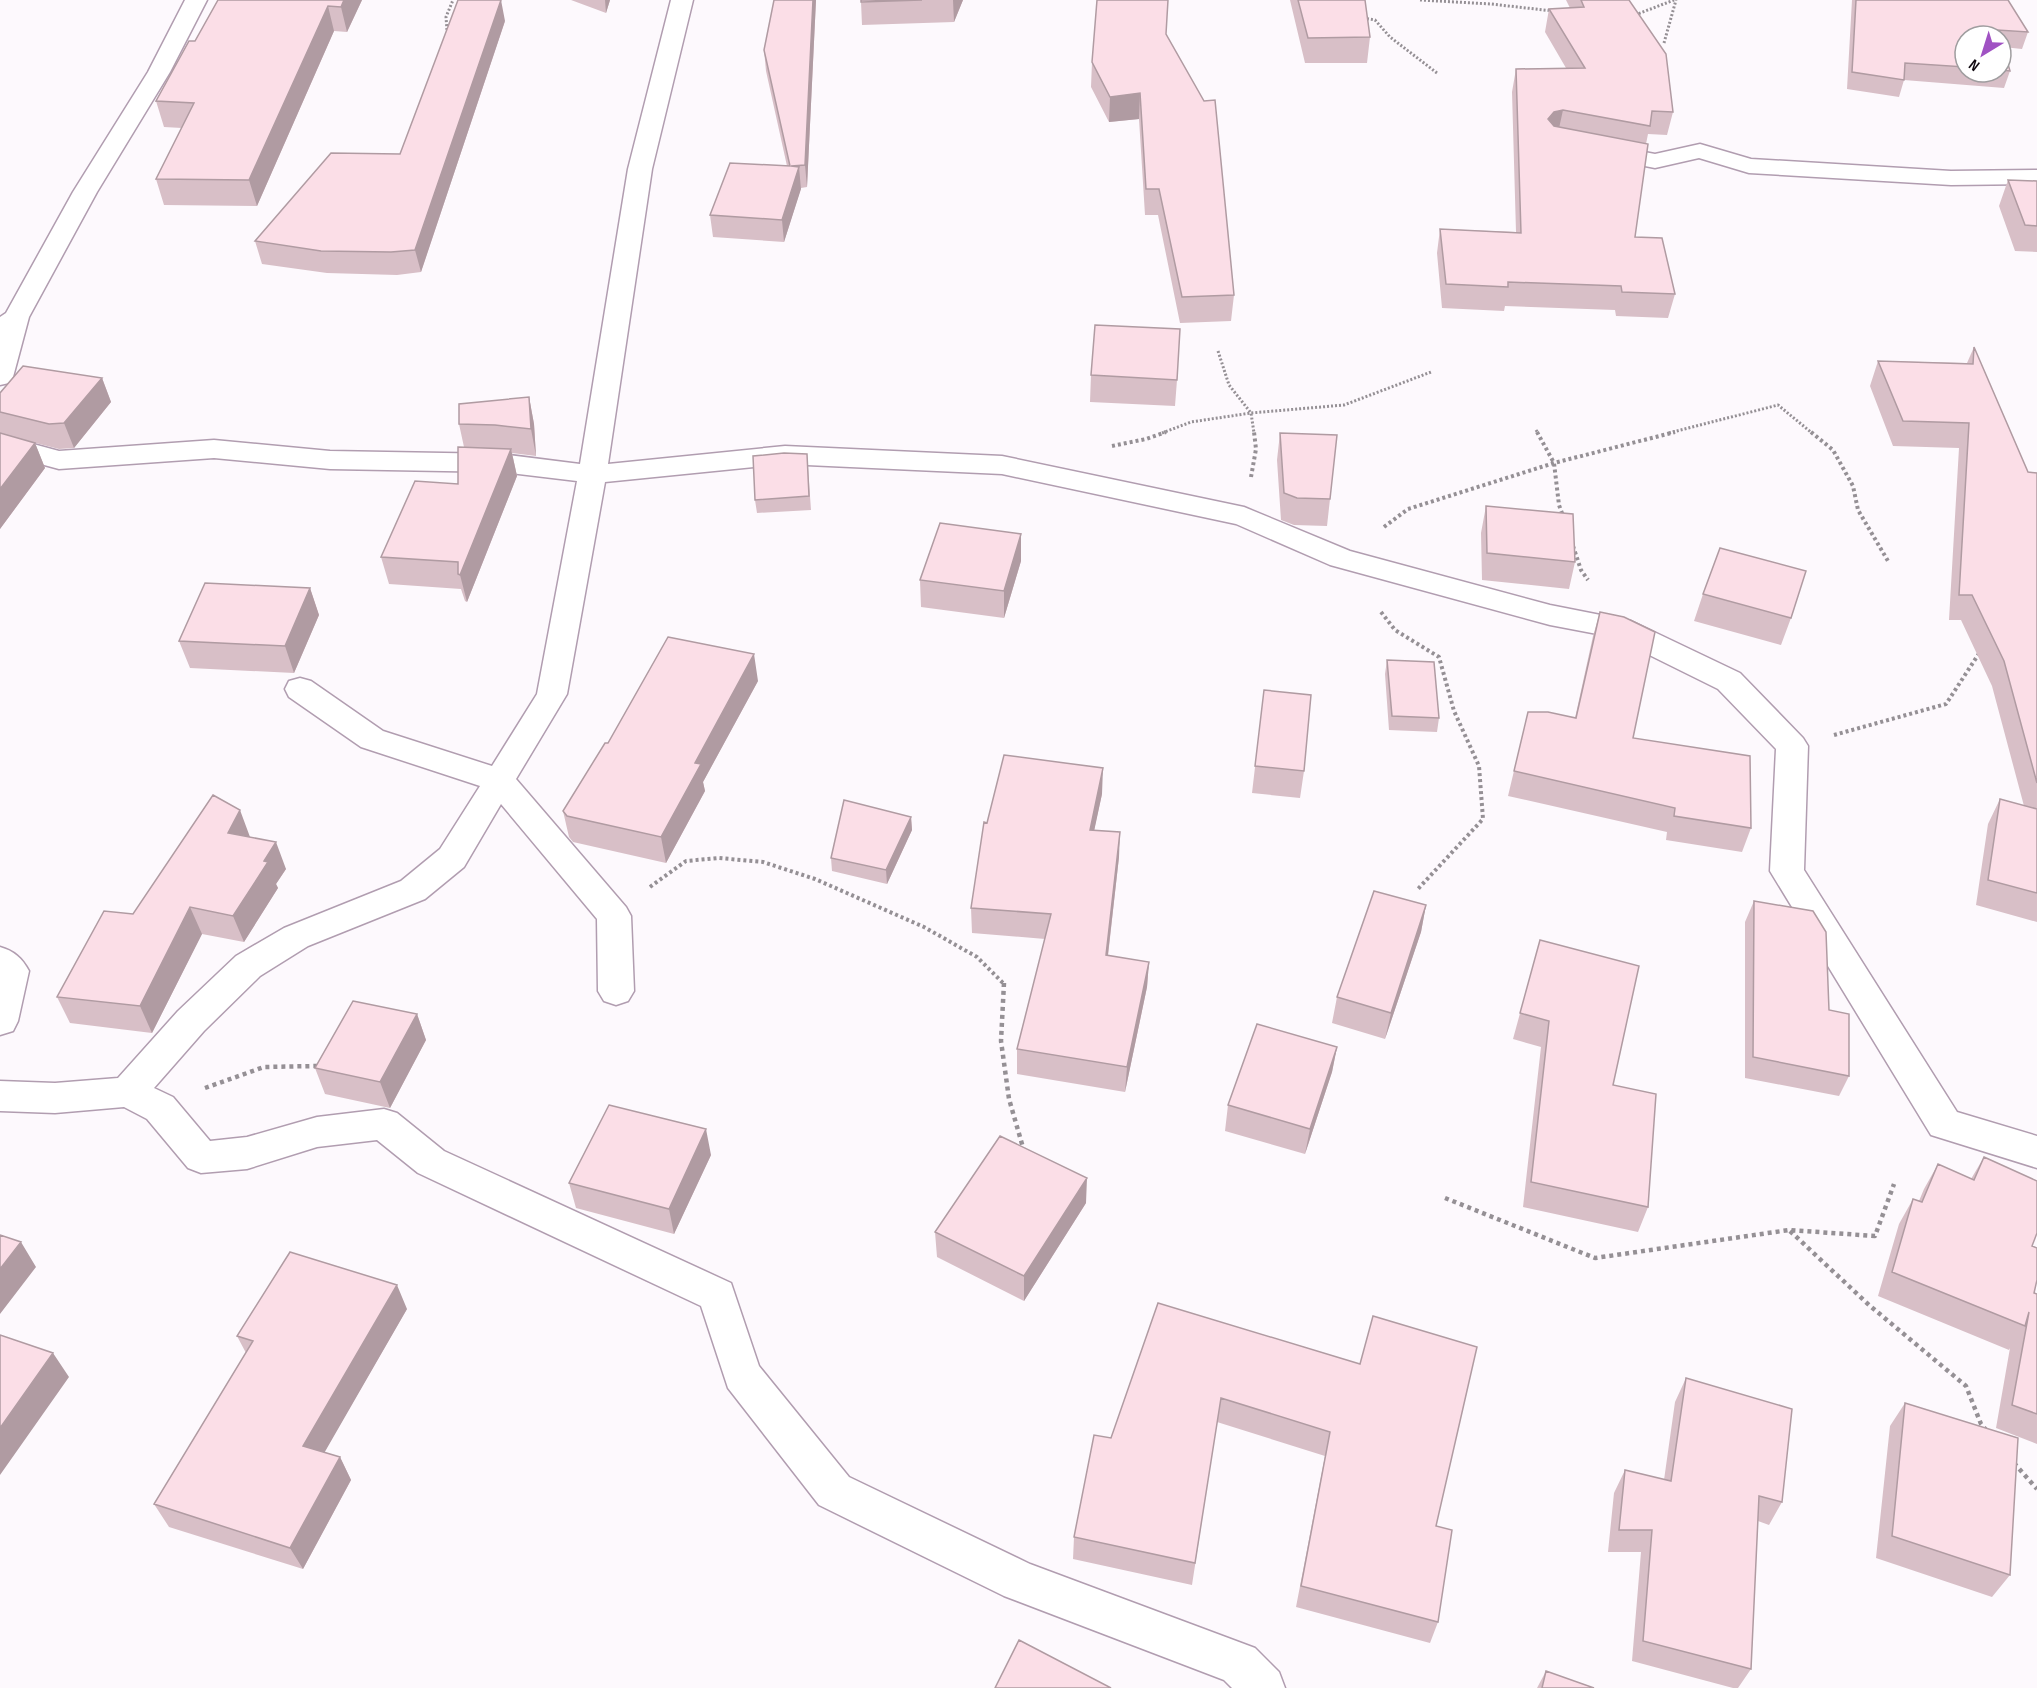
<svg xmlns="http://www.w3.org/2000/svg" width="2037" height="1688" font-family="'Sofia Sans Condensed',sans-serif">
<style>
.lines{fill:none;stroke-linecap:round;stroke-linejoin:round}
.street-casing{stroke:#b19db0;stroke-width:3}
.path-far2{stroke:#959095;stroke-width:3;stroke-dasharray:2 2;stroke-linecap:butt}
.path-far1{stroke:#959095;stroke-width:4;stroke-dasharray:3 3;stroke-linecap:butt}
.path{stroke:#959095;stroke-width:4.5;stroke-dasharray:4 4;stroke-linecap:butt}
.street{fill:#fff;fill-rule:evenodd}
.wall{fill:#d8bfc7;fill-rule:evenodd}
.shaded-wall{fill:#b09ba2}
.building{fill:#fbdee7;stroke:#b09ba2;stroke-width:1.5}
</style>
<rect width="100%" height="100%" fill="#fdf9fd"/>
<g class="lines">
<!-- street casing -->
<g class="street-casing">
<path id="street" d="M185,0H207L170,72L97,192L29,317L13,377L9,383L0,385V317L6,313L73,192L148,72Z
M671,0H693L652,169L608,464L785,446L1002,456L1244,507L1350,551L1550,605L1631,621L1740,673L1803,738L1808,746L1804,870L1957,1112L2037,1136V1168L1931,1135L1770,871L1776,749L1718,689L1613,637L1550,625L1330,565L1236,524L1002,474L785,464L605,482L567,694L516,779L626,907L631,916L634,991L628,1001L616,1005L604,1001L598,991L597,919L501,804L464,867L425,899L308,946L260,976L204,1031L154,1088L173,1097L210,1141L247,1137L317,1117L384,1109L397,1113L444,1151L731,1283L759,1366L849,1477L1030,1564L1255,1648L1279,1672L1285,1688H1232L1224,1680L1004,1596L819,1505L728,1388L701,1306L418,1173L377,1140L317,1147L247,1169L201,1173L188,1168L147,1119L124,1107L55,1113L0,1111V1081L55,1083L118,1078L178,1011L236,956L284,928L401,881L440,849L480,786L361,747L289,697L285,689L289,681L300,678L311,681L383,731L492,766L537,694L577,481L501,472L330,469L214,458L59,469L0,453V435L59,451L214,440L330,451L501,454L580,464L628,169Z
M1602,144L1655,154L1700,144L1751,159L1951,171L2037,170V184L1951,185L1749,173L1699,158L1655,168L1594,156L1590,151L1594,146Z
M0,947C14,951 22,958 29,971L18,1021L13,1031L0,1035Z"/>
</g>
<!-- path-far2 -->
<path class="path-far2" d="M1420,0L1491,4L1553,11
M1635,15L1674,0
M1363,18L1375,20L1390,37L1437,73
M447,30L446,17L453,0
M1664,43L1676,0
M1218,351L1229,385L1251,413L1254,433
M1536,430L1538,433
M1162,433L1191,422L1251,413L1344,405L1431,372
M1669,433L1778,405L1812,433"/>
<!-- path-far1 -->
<path class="path-far1" d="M1537,432L1554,463L1559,505L1563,516
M1811,432L1833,450L1853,486L1858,510L1888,561
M1112,446L1146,439L1166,432
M1251,477L1256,449L1254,432
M1384,527L1408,509L1554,463L1675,432
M1573,546L1581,570L1588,580
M1381,612L1395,630L1439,657L1454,711L1479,766L1483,819L1417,890
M1834,735L1946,704L1980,652
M650,887L686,861L719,858L763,862L815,879L924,927L977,957L1005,985"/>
<!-- path -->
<path class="path" d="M1004,983L1001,1041L1009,1099L1024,1151
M205,1088L264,1067L317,1066
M1445,1198L1595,1258L1789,1230L1875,1236L1894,1184
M1790,1231L1869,1305L1966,1386L1981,1424L1986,1430
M2014,1463L2037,1489"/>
<!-- street -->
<use href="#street" class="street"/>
</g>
<!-- wall -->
<path class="wall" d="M218,0H362L347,32L334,31L257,206L164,205L156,179L182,128L164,127L156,101L195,41Z
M571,0H610L606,13Z
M774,0H816L807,187L801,188L784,242L713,237L710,215L787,166L766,71L764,50Z
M861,0H963L954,22L862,25L861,2Z
M1290,0H1365L1370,37L1367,63H1305Z
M1566,0H1629L1673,112L1667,135L1648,134L1646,144L1635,237L1675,294L1668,318L1616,316L1615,310L1505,306L1504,311L1442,308L1437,253L1440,229L1516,232L1512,92L1516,69L1566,68L1545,32L1549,9L1570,8Z
M1852,0H2008L2028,32L2022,49L2003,47L2010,71L2004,88L1904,80L1899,97L1847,89ZM1965,36H2001V72H1965Z
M505,21L421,272L397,275L327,273L262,264L255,241L400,154Z
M1166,34L1234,295L1231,321L1180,323L1158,215H1145L1139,119L1109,122L1091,87L1092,62Z
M2008,180L2037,181V252L2015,251L1999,206Z
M1974,347L2028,472L2037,473V922L1976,905L1988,824L2000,799L2024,806L1992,686L1961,620H1949L1959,448L1893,446L1870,386L1878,361L1967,363Z
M1091,375L1177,380L1175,406L1090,402Z
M102,378L111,402L74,448L59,449L20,439L35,443L45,468L0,529V393Z
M529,397L534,424L536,456L512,453L517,476L467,602L465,601L461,589L389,584L381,557L458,484L464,447L459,424Z
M1280,433L1330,499L1327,526L1294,525L1281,520L1277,460Z
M807,454L811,510L757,513L755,500Z
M1486,506L1575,562L1569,589L1482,580L1481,533Z
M1021,561L1004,618L921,607L920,580Z
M310,588L319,615L294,673L190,668L179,641Z
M1703,594L1791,618L1781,645L1694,621Z
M1600,612L1633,738L1751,828L1742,852L1666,840L1667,832L1508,796L1528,712L1575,718L1593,636Z
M1387,660L1439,718L1437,732L1389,730L1385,674Z
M758,681L703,782L705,791L666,863L573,842L569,837L563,811L608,743Z
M1264,690L1304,771L1300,798L1252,793Z
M1102,794L1094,830L1119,857L1108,956L1149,962L1147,987L1125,1092L1017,1074V1049L1045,939L972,933L971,908Z
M911,817L912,830L887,884L832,871L831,858Z
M250,837L286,869L276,884L278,888L244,942L202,934L152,1033L70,1023L57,997L133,914Z
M1754,901L1849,1076L1839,1096L1745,1078V922Z
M1426,905L1421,932L1385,1039L1332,1023L1337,997Z
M1540,940L1613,1085L1648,1207L1638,1232L1523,1207L1541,1047L1513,1039Z
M417,1014L426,1040L390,1108L325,1094L315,1068Z
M1337,1047L1332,1072L1305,1154L1225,1131L1228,1105Z
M711,1155L674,1234L576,1208L569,1183Z
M1984,1157L2032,1246L2034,1293L2037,1294V1444L1996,1428L2010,1348L2009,1350L1878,1296L1899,1224L1913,1199L1919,1201L1924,1189L1938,1164L1971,1179Z
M1086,1203L1024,1301L937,1257L935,1232Z
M1158,1303L1360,1364L1436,1526L1438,1622L1430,1643L1296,1607L1325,1456L1217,1422L1192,1585L1073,1559L1074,1537L1111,1438Z
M407,1309L324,1452L340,1457L351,1480L303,1569L169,1527L154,1504L246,1353L237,1336Z
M1686,1378L1782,1502L1769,1525L1758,1521L1751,1669L1738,1688H1733L1632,1661L1641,1552H1608L1614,1493L1625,1470L1664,1480L1675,1402Z
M1905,1403L2010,1575L1992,1597L1876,1558L1890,1426Z
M1546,1671L1594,1688H1537Z"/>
<!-- shaded-wall -->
<path class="shaded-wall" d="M344,0H362L347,32L341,7Z
M501,0L505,21L421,272L415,250Z
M605,0H610L606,13Z
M813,0H816L807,187L805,165Z
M953,0H963L954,22Z
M328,6L334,31L257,206L249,180Z
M1140,93L1139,119L1109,122L1110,97Z
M1563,110L1558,133L1548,119L1554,112Z
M799,167L801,189L784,242L782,220Z
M102,378L111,402L74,448L64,423Z
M529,397L534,424L536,456L531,429Z
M35,443L45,468L0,529V489Z
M511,449L517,476L467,602L460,575Z
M1021,534V561L1004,618V591Z
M310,588L319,615L294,673L285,646Z
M754,654L758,681L703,782L705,791L666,863L661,837L695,763Z
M1103,768L1102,794L1089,855L1090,830Z
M240,810L250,837L228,833Z
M911,817L912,830L887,884L886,870Z
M1120,832L1119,857L1105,980L1106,955Z
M276,842L286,869L276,884L278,888L244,942L233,916L264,861Z
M1426,905L1421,932L1385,1039L1391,1013Z
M190,907L202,934L152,1033L140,1006Z
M1149,962L1147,987L1125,1092L1127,1067Z
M417,1014L426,1040L390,1108L380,1082Z
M1337,1047L1332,1072L1305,1154L1310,1129Z
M706,1129L711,1155L674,1234L669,1209Z
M1087,1178L1086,1203L1024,1301V1276Z
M21,1242L36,1267L0,1314V1269Z
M397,1285L407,1309L315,1469L303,1446Z
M53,1353L69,1377L0,1475V1428Z
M340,1457L351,1480L303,1569L290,1548Z"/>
<!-- building -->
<path class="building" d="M218,0H344L341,7L328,6L249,180L156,179L194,103L156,101L189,41H195Z
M458,0H501L415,250L391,252L321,251L255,241L331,153L400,154Z
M774,0H813L805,165L791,166L799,167L782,220L710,215L730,163L790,166L764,50Z
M861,0H922L861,2Z
M1097,0H1168L1166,34L1204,101L1215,100L1234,295L1182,297L1159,189H1146L1140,93L1110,97L1092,62Z
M1298,0H1365L1370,37L1308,38Z
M1581,0H1629L1666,54L1673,112L1652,111L1650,126L1563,110L1554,112L1548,119L1554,126L1648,144L1635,237L1662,238L1675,294L1622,292L1621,286L1508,282V287L1446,284L1440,229L1521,233L1516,69L1585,68L1549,9L1584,7Z
M1856,0H2008L2028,32L1998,30L2000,36H1965V67L1905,63L1904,80L1852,72Z
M2001,40L2010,71L2001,70Z
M2008,180L2037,181V226L2025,225Z
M1095,325L1180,329L1177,380L1091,375Z
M1974,347L2028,472L2037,473V783L2004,661L1972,595H1959L1969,423L1903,421L1878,361L1973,364Z
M23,366L102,378L64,423L49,424L0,412V393Z
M529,397L531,429L495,425L459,424V404Z
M0,433L35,443L0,489Z
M1280,433L1337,435L1330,499L1297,498L1284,493Z
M458,447L511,449L460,575L458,574V562L381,557L415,481L458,484Z
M784,453L807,454L809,496L755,500L753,456Z
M1486,506L1573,514L1575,562L1487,553Z
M940,523L1021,534L1004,591L920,580Z
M1720,548L1806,571L1791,618L1703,594Z
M205,583L310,588L285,646L179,641Z
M1600,612L1624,617L1655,632L1633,738L1750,756L1751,828L1674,816L1675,808L1514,771L1528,712H1548L1576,718Z
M668,637L754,654L695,763L701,764L661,837L567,816L563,811L605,743H608Z
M1387,660L1434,662L1439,718L1392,716Z
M1264,690L1311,695L1304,771L1255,766Z
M1004,755L1103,768L1090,830L1120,832L1106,955L1149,962L1127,1067L1017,1049L1051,914L971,908L984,822L987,823Z
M213,795L240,810L228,833L276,842L264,861L268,862L233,916L190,907L140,1006L57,997L104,911L133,914Z
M2000,799L2037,809V893L1988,880Z
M844,800L911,817L886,870L831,858Z
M1374,891L1426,905L1391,1013L1337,997Z
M1754,901L1813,911L1826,932L1829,1010L1849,1014V1076L1753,1057Z
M1540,940L1639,966L1613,1085L1656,1094L1648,1207L1531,1182L1549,1021L1520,1013Z
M353,1001L417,1014L380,1082L315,1068Z
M1257,1024L1337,1047L1310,1129L1228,1105Z
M609,1105L706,1129L669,1209L569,1183Z
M1000,1136L1087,1178L1024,1276L935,1232Z
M1984,1157L2037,1181V1233L2032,1246L2037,1248V1280L2034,1293L2037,1294V1414L2012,1405L2029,1312L2025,1326L1892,1272L1913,1199L1922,1202L1938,1164L1974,1180Z
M0,1235L21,1242L0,1269Z
M290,1252L397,1285L303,1446L340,1457L290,1548L154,1504L253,1341L237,1336Z
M1158,1303L1360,1364L1373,1316L1477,1347L1436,1526L1452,1530L1438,1622L1301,1586L1330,1432L1221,1398L1195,1563L1074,1537L1094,1435L1111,1438Z
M0,1335L53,1353L0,1428Z
M1686,1378L1792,1409L1782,1502L1759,1496L1751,1669L1643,1641L1652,1530H1619L1625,1470L1671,1481Z
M1905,1403L2018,1438L2010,1575L1892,1536Z
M1019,1640L1111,1688H995Z
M1546,1671L1594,1688H1542Z"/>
<!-- north arrow -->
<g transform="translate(1983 54) rotate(218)"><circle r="28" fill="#ffffff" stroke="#9f9d9f" stroke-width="1.5"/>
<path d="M0-4.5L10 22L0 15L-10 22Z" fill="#a052c3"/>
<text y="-9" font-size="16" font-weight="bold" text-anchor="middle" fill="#100910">N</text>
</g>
</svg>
